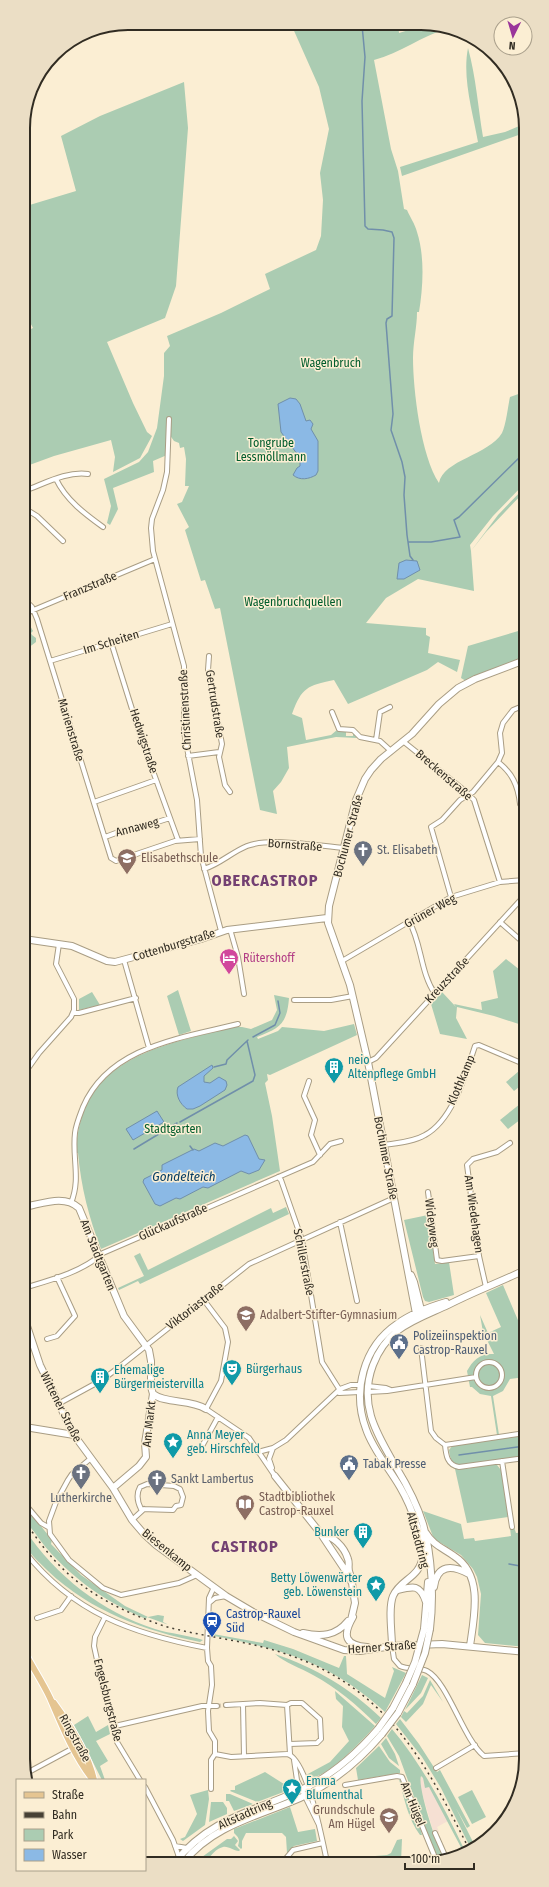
<svg xmlns="http://www.w3.org/2000/svg" width="549" height="1887" font-family="'Fira Sans Condensed',sans-serif">
<style>
.industrial{fill:#f6e0d3}
.green{fill:#abccb2}
.water{fill:#8bb9e5;stroke:#708faa}
.lines{fill:none;stroke-linecap:round;stroke-linejoin:round}
.stream{stroke:#708faa;stroke-width:1.5}
.street-tunnel{stroke:#d3c7b0;stroke-width:4;stroke-dasharray:4 2;stroke-linecap:butt}
.street-casing{stroke:#a99d84;stroke-width:6}
.secondary-casing{stroke:#a99d84;stroke-width:8}
.primary-casing{stroke:#fff;stroke-width:8}
.street{stroke:#fff;stroke-width:4}
.secondary{stroke:#fff;stroke-width:6}
.primary{stroke:#e5c591;stroke-width:6}
.rail{stroke:#474135;stroke-width:1.5;stroke-dasharray:2 4;stroke-linecap:butt}
.secondary-bridge-casing{stroke:#a99d84;stroke-width:8;stroke-linecap:butt}
.secondary-bridge{stroke:#fff;stroke-width:6}
.labels{text-anchor:middle;stroke-width:3;stroke-linejoin:round;paint-order:stroke}
.park-label{font-size:12px;fill:#005c2c;stroke:#fbeed3}
.street-label{font-size:12px;fill:#312c22;stroke:#fbeed3}
.worship-label{font-size:12px;fill:#5b616d;stroke:#fbeed3;text-anchor:start}
.education-label{font-size:12px;fill:#785e54;stroke:#fbeed3;text-anchor:start}
.hotel-label{font-size:12px;fill:#b23c85;stroke:#fbeed3;text-anchor:start}
.culture-label{font-size:12px;fill:#0d838f;stroke:#fbeed3;text-anchor:start}
.service-label{font-size:12px;fill:#4e5e75;stroke:#fbeed3;text-anchor:start}
.transit-label{font-size:12px;fill:#164399;stroke:#fbeed3;text-anchor:start}
.water-label{font-size:13px;font-style:italic;fill:#043b63;stroke:#fbeed3}
.district-label{font-size:16px;font-weight:bold;letter-spacing:1px;fill:#734072;stroke:#fbeed3}
.rim{fill:none;stroke:#312c22;stroke-width:2}
</style>
<rect width="100%" height="100%" fill="#fbeed3"/>
<!-- industrial -->
<path class="industrial" d="M421,1776L423,1778L424,1785L429,1786L448,1821L437,1827L439,1832L434,1834L420,1786Z"/>
<!-- green -->
<path class="green" d="M291,24L398,25L399,33C414,29 433,20 448,28C422,36 400,53 374,60L391,149L398,171L404,209L407,210C410,217 415,224 417,232C425,257 423,287 419,312H417C417,327 413,342 413,358C413,390 421,456 439,483C443,460 489,455 502,433C506,425 508,406 510,397L524,392V484L493,516L470,545L471,551L498,515L524,488V492L486,532L471,551L474,591L418,579L386,598L366,623L426,628V635L430,637L428,653L460,660L457,672L438,662L427,670L348,704L334,680C307,686 302,687 292,714L302,718L306,740L331,735L337,730L346,732V736H353V733L357,738L336,737L287,747L289,768L281,782L273,791L277,814L260,810L220,608L215,609L205,580L201,581L185,530L189,527L177,504L182,502L189,486H185L186,459L184,447L180,448L179,443L174,441L169,434L167,455L153,461L154,472L113,488L118,509L110,525L107,523L111,506L104,479L139,462L148,452L157,428L164,376V353L170,346L167,336L221,313L270,289L265,274L316,250L321,236L323,200L320,173L329,129L319,87Z
M468,48C476,77 478,107 483,137L505,132L524,124V133L402,176L400,167L478,142C473,113 462,78 468,48Z
M184,82L188,128L176,286L165,318L107,342L133,403L147,432L152,436L140,458L113,472L115,457L111,440L54,456L24,467L23,333L33,328L23,309V207L76,191L61,136L100,116Z
M28,622L33,631L31,633L32,635L36,638V642L24,651V624Z
M525,629V657L466,681L461,678L468,646Z
M506,959L525,974V1026L494,1016L457,1007L456,1018L467,1039L440,1034L431,1004L442,992L456,1007L454,1004L482,1010L481,1002L498,998L493,971Z
M178,990L191,1031L179,1035L167,996Z
M92,992L100,1005L79,1010V999Z
M274,995L289,998C287,1024 280,1028 257,1037L258,1039L278,1031L282,1027L324,1031L354,1024L357,1035L270,1075L267,1074L268,1080L265,1083L272,1116L280,1171L101,1249C89,1218 81,1187 78,1153H76C80,1058 157,1047 232,1027H242L251,1029L272,1020L277,1010Z
M525,1066V1082L514,1091L506,1082Z
M520,1104L525,1110V1116L508,1129L500,1120Z
M286,1207L289,1214L140,1284L138,1281L119,1290L118,1288L144,1276L134,1256L140,1253L148,1270L271,1208L273,1213Z
M428,1215L435,1264L449,1262L454,1295L429,1302L425,1301L423,1297L404,1220Z
M503,1285L520,1325L525,1318V1377L510,1379L503,1391L493,1396L499,1435H497L491,1396L480,1394L472,1387H470L467,1371C473,1360 480,1353 494,1354L483,1332L480,1315L488,1333L501,1327L486,1293Z
M525,1434V1456L462,1466C452,1463 450,1460 449,1450L453,1445Z
M493,1464L497,1465L501,1470L508,1517L467,1523L455,1469H466Z
M25,1506L52,1540L51,1544L81,1575L125,1606L148,1617L158,1615L164,1616L163,1622L169,1625L147,1617L146,1619C103,1601 62,1572 35,1533C32,1529 26,1523 25,1518C24,1514 25,1509 25,1506Z
M423,1511L461,1524L464,1539L474,1538L475,1541L511,1536L510,1528L514,1527L516,1533L526,1532V1647L485,1643L478,1635L481,1594L477,1577L473,1569L461,1555L434,1539Z
M25,1530C56,1576 102,1612 155,1629C171,1634 188,1635 203,1640L200,1642C146,1631 91,1612 48,1571C41,1564 28,1553 25,1543C24,1539 25,1534 25,1530Z
M213,1634L263,1643L264,1640L293,1649L339,1668L344,1656H346L347,1674L385,1698L394,1671L392,1667L406,1673L385,1712C332,1663 283,1649 214,1636Z
M275,1654C316,1668 350,1688 381,1718L376,1724C357,1705 337,1688 313,1675C301,1668 285,1663 275,1654Z
M422,1675L428,1678L421,1693L405,1710Z
M430,1680L443,1702L431,1685L423,1704L406,1722L401,1717L404,1711L407,1713L423,1696Z
M335,1691L375,1726C364,1739 327,1778 310,1778L306,1775L330,1762L349,1741L342,1727L343,1706L336,1699Z
M88,1716L96,1732L108,1725L110,1734L96,1741L108,1761L100,1766L105,1780H102L74,1725Z
M400,1719L419,1744L437,1772L440,1770L470,1826L467,1828L456,1808L476,1848L472,1851L441,1788L422,1757L396,1724Z
M392,1729C424,1767 445,1809 466,1853H464L429,1787L425,1788L423,1778L421,1776C417,1787 438,1849 445,1861L440,1862L435,1854L399,1756L387,1736Z
M386,1738L395,1754L399,1766L389,1758L381,1744Z
M379,1746L390,1762L400,1770V1773L358,1780L356,1768Z
M265,1772L287,1786L289,1790L257,1802L230,1791L231,1790H235V1786Z
M399,1779C404,1783 421,1827 422,1835H420C408,1819 404,1798 399,1779Z
M208,1790L209,1799L205,1825L183,1841L180,1839L185,1837L197,1814L190,1795Z
M472,1790L486,1817L472,1824L458,1797Z
M226,1794H230L253,1804L234,1811L229,1801H226Z
M211,1802H223L227,1808V1814L209,1822Z
M290,1807L298,1832L315,1829L317,1841L294,1846L287,1853L286,1837L282,1833H246L242,1841V1848L241,1849L238,1846C240,1839 239,1838 234,1833V1829Z
M234,1836L238,1841L235,1845L240,1850L239,1851C233,1851 229,1846 223,1847C211,1850 212,1862 195,1862L227,1839H231Z
M402,1839L401,1862H363V1857L387,1855L391,1853L397,1840Z"/>
<!-- water -->
<path class="water" d="M290,398L296,399L300,404L306,421L310,420L313,424L311,429L318,441V471L316,475C309,479 300,481 293,475L297,468L300,466V458L281,432L278,404Z
M406,560L417,561L420,570L404,579H397L399,563Z
M212,1065L213,1068L204,1076V1082L210,1083L219,1077L226,1081L227,1085L225,1090L200,1106L193,1109H187C180,1104 175,1095 178,1087Z
M157,1111L164,1122L133,1140L126,1129Z
M245,1135L248,1136L259,1159L265,1160L259,1170L249,1174L241,1171L208,1188L203,1187L180,1199L176,1198L160,1206L155,1204L143,1182L144,1179L162,1170V1165L194,1149L199,1151L215,1143L223,1146Z"/>
<g class="lines">
<!-- stream -->
<path class="stream" d="M362,25L365,57L362,101L365,226L368,229L383,230L392,232L394,238L392,316L387,319L386,323L393,414L391,430L402,462L405,477L404,495L407,535L410,556L413,560
M408,542H431L460,537L454,520L459,517L524,453
M253,1037L275,1025L280,1013L278,1001
M214,1067L226,1064L227,1060L248,1040
M180,1122L253,1081L255,1075L247,1041
M190,1146L193,1150
M134,1149L177,1123
M459,1455L525,1446
M509,1564L526,1567"/>
<!-- street-tunnel -->
<path class="street-tunnel" d="M217,1706L226,1705"/>
<!-- street casing -->
<g class="street-casing">
<path id="street" d="M169,419L167,472L163,490L152,519L151,528L153,551L184,666V732L197,800L201,856L221,931
M56,479C66,500 85,514 103,527
M24,491C44,484 66,471 88,474
M24,508L37,516L63,541
M24,552L27,555
M24,599L32,607L37,619L111,858L116,861L175,841L200,839
M24,614L155,559
M111,642L142,741L178,840
M209,656L208,670L222,744L219,757L225,785L230,792
M50,661L172,624
M332,712L339,729L353,730L360,737L380,741L391,751
M376,740L380,712L390,707
M404,742L464,790L474,800L500,882
M188,756L219,752
M498,762C512,773 518,785 520,804H525
M94,802L156,780
M105,837L124,830L129,831L170,818
M24,846L26,875L24,889
M204,869C220,864 232,852 247,846C271,837 318,846 345,848
M451,897L431,827L442,820L460,800L473,792L498,762L502,753L500,733L503,723L513,710L525,705
M409,921C422,944 420,972 435,994
M500,922L525,944
M230,929L238,957L244,994
M124,960L149,1048
M342,961L451,897L500,882L525,880
M294,1000H331L353,996
M73,1013H79L136,998
M368,1062L376,1058L525,895
M24,1074L39,1053L71,1017L74,1010V999L56,964L59,944
M309,1081L304,1096L315,1120L311,1135L320,1155
M384,1145C397,1143 413,1142 425,1135C453,1120 466,1073 475,1046L479,1045L519,1062
M278,1177L281,1180L302,1240L322,1362L341,1392
M428,1192L437,1260L442,1261L479,1256
M71,1203C81,1179 72,1158 75,1133C76,1124 80,1115 83,1107C109,1046 182,1038 238,1024
M340,1222L357,1301
M486,1287L479,1256L467,1165L473,1159L497,1152L510,1143
M24,1288C51,1280 82,1272 103,1253L313,1162L330,1144L341,1141
M203,1299L225,1328L228,1342L221,1381L206,1409L249,1438L275,1476
M47,1339L57,1336L75,1316L57,1277
M421,1348L431,1431L436,1438L445,1445L525,1433
M476 1375a13 13 0 1 1 26 0a13 13 0 1 1-26 0Z
M368,1386L386,1388L391,1390
M368,1392L387,1391L476,1377
M339,1393L360,1392
M58,1404L102,1380L118,1368L249,1264L394,1198
M445,1445C446,1455 447,1465 459,1467L525,1458
M201,1448L218,1417
M258,1452L273,1448L286,1440L340,1389L351,1385H360
M90,1459L72,1474L68,1480L56,1502L49,1521L50,1534L69,1560L103,1588L121,1595L179,1583L197,1575
M502,1461L512,1527
M272,1468L269,1459L273,1448
M147,1484L174,1486L180,1489L183,1497L181,1505L176,1506L173,1510L141,1509C137,1501 136,1494 140,1487Z
M25,1504L41,1523L48,1527
M132,1520L144,1509
M25,1552C73,1613 133,1634 207,1648
M209,1603L215,1598L226,1596
M105,1617L95,1637L94,1646L104,1692L114,1721L117,1742L140,1780
M37,1618L61,1610L71,1596
M392,1646L394,1659L400,1666C408,1670 419,1667 427,1671C448,1682 463,1739 484,1756L526,1753
M243,1704L244,1756
M226,1705L260,1703L287,1705L290,1754
M287,1705L291,1703H302L320,1719L321,1739L317,1743L290,1744
M115,1726L202,1706H217
M215,1754L231,1757L287,1754C307,1758 323,1843 327,1862
M294,1760L297,1780L319,1825
M436,1768L475,1745
M25,1774L79,1745
M345,1785L397,1776L402,1777L434,1855L438,1862
M145,1787L173,1840L179,1857
M211,1789V1760L215,1754V1741L209,1731L208,1711L212,1685L211,1666L208,1661L207,1648L209,1598L214,1587
M435,1833L447,1860
M175,1846L187,1848
M283,1862L293,1850L323,1843"/>
</g>
<!-- secondary casing -->
<g class="secondary-casing">
<path id="secondary" d="M24,939L72,946L107,961L115,962L201,939L227,930L327,918
M24,1207C42,1204 64,1194 79,1208L124,1316L149,1350L151,1361V1387L153,1394
M411,1275L414,1282L422,1314
M24,1317L40,1365L74,1435L113,1488L132,1520L144,1534L156,1545L226,1596L253,1612L294,1632L344,1650L360,1651L392,1646L442,1644L526,1652
M417,1319L368,1062L350,985L328,923L329,906L356,800L365,779L371,770L381,759L412,734L439,704L458,688L475,679L525,660
M153,1394C166,1404 190,1399 206,1409
M25,1427L74,1435
M275,1476L321,1534L345,1570L352,1583L355,1603L351,1620
M113,1488L139,1466L146,1457L145,1443L153,1394
M426,1533C433,1545 443,1548 454,1556C484,1575 474,1617 470,1646
M321,1534C333,1536 344,1546 348,1559C350,1564 347,1569 350,1574
M426,1561C421,1536 413,1509 400,1487C389,1468 373,1450 366,1429C352,1392 363,1347 397,1324C412,1313 429,1307 446,1302
M434,1587C437,1564 452,1565 469,1574
M398,1590C413,1586 420,1584 426,1602
M353,1617C342,1636 345,1645 367,1647
M424,1629L428,1582
M430,1629C434,1597 432,1556 423,1524C417,1504 407,1485 396,1467C377,1434 358,1405 373,1365C378,1352 386,1340 397,1331C413,1319 431,1313 448,1305C473,1292 500,1282 525,1270
M303,1633C321,1637 336,1636 348,1621
M392,1646C392,1633 388,1608 393,1596C401,1578 420,1579 423,1555
M393,1708L406,1683
M398,1713L413,1684
M175,1862C213,1815 259,1811 309,1786C336,1772 358,1752 378,1729
M184,1862C213,1825 259,1816 300,1798C333,1783 359,1761 382,1734"/>
</g>
<!-- primary casing -->
<g class="primary-casing">
<path id="primary" d="M25,1653C33,1668 43,1683 50,1698C62,1726 74,1756 93,1780
M54,1703C70,1725 88,1753 94,1780"/>
</g>
<!-- street -->
<use href="#street" class="street"/>
<!-- secondary -->
<use href="#secondary" class="secondary"/>
<!-- primary -->
<use href="#primary" class="primary"/>
<!-- rail -->
<path class="rail" d="M25,1522C36,1537 46,1552 59,1565C88,1595 126,1613 164,1626C203,1637 244,1640 283,1653C386,1686 425,1761 470,1851"/>
<!-- secondary-bridge casing -->
<g class="secondary-bridge-casing">
<path id="secondary-bridge" d="M406,1683L415,1662L424,1629
M413,1684L425,1653L430,1629
M378,1729L393,1708
M382,1734L398,1713"/>
</g>
<!-- secondary-bridge -->
<use href="#secondary-bridge" class="secondary-bridge"/>
</g>
<!-- icons -->
<defs>
<g id="church-pin" transform="scale(1)"><path d="M0 17L-7.5 6A9.5 9.5 0 1 1 7.5 6Z" fill="#6b7280" stroke="#fbeed3"/><path d="M-1.2-6h2.4v3.5h3.3v2.4h-3.3V6h-2.4V-.1h-3.3v-2.4h3.3Z" fill="#fff"/></g>
<g id="school-pin" transform="scale(1)"><path d="M0 17L-7.5 6A9.5 9.5 0 1 1 7.5 6Z" fill="#8d6e63" stroke="#fbeed3"/><path d="M0-5L7-2L0 1L-7-2ZM-4 1L0 2.5L4 1V4Q0 6-4 4Z" fill="#fff"/></g>
<g id="hotel-pin" transform="scale(1)"><path d="M0 17L-7.5 6A9.5 9.5 0 1 1 7.5 6Z" fill="#d1479c" stroke="#fbeed3"/><path d="M-6-4.5h1.5V1H6V5H4.5V3h-9V5H-6ZM-4 0a1.8 1.8 0 1 1 3.6 0ZM.5 0V-2.5h3Q6-2.5 6 0Z" fill="#fff"/></g>
<g id="building-pin" transform="scale(1)"><path d="M0 17L-7.5 6A9.5 9.5 0 1 1 7.5 6Z" fill="#0f9aa8" stroke="#fbeed3"/><path d="M-4-6H4V6H1V3H-1V6H-4ZM-2.5-4.3h1.7v1.8h-1.7ZM.8-4.3h1.7v1.8H.8ZM-2.5-1h1.7V.8h-1.7ZM.8-1h1.7V.8H.8Z" fill="#fff"/></g>
<g id="civic-pin" transform="scale(1)"><path d="M0 17L-7.5 6A9.5 9.5 0 1 1 7.5 6Z" fill="#5c6f8a" stroke="#fbeed3"/><path d="M-.6-6.5H3V-4.5H.6V-3L4-1V1h2V6H-6V1h2V-1L-.6-3ZM-1.2 2.5V6h2.4V2.5Z" fill="#fff"/></g>
<g id="theatre-pin" transform="scale(1)"><path d="M0 17L-7.5 6A9.5 9.5 0 1 1 7.5 6Z" fill="#0f9aa8" stroke="#fbeed3"/><path d="M-5-5.5Q0-4 5-5.5V0Q5 5 0 6Q-5 5-5 0ZM-3.3-2.5H-1v1.5H-3.3ZM1-2.5H3.3v1.5H1ZM-2.8 1Q0 5.5 2.8 1Z" fill="#fff"/></g>
<g id="sight-pin" transform="scale(1)"><path d="M0 17L-7.5 6A9.5 9.5 0 1 1 7.5 6Z" fill="#0f9aa8" stroke="#fbeed3"/><path d="M0-6L1.8-2.2L6-1.7L2.9 1.2L3.7 5.4L0 3.3L-3.7 5.4L-2.9 1.2L-6-1.7L-1.8-2.2Z" fill="#fff"/></g>
<g id="library-pin" transform="scale(1)"><path d="M0 17L-7.5 6A9.5 9.5 0 1 1 7.5 6Z" fill="#8d6e63" stroke="#fbeed3"/><path d="M-6-4Q-3-5.5-.7-3.5V5Q-3 3-6 4ZM6-4Q3-5.5 .7-3.5V5Q3 3 6 4Z" fill="#fff"/></g>
<g id="station-pin" transform="scale(1)"><path d="M0 17L-7.5 6A9.5 9.5 0 1 1 7.5 6Z" fill="#1a4fb4" stroke="#fbeed3"/><path d="M-3-6H3Q5-6 5-4V2Q5 4 3 4L4.5 6H3L1.5 4h-3L-3 6H-4.5L-3 4Q-5 4-5 2V-4Q-5-6-3-6ZM-3.5-4v3h7v-3ZM-3.5 1v1.5H-2V1ZM2 1v1.5H3.5V1Z" fill="#fff"/></g>
</defs>
<g fill-rule="evenodd">
<use href="#church-pin" x="363" y="850"/>
<use href="#school-pin" x="127" y="858"/>
<use href="#hotel-pin" x="229" y="958"/>
<use href="#building-pin" x="334" y="1067"/>
<use href="#school-pin" x="246" y="1315"/>
<use href="#civic-pin" x="399" y="1343"/>
<use href="#theatre-pin" x="232" y="1369"/>
<use href="#building-pin" x="100" y="1377"/>
<use href="#sight-pin" x="173" y="1442"/>
<use href="#civic-pin" x="349" y="1464"/>
<use href="#church-pin" x="81" y="1473"/>
<use href="#church-pin" x="157" y="1479"/>
<use href="#library-pin" x="245" y="1504"/>
<use href="#building-pin" x="363" y="1532"/>
<use href="#sight-pin" x="376" y="1585"/>
<use href="#station-pin" x="212" y="1621"/>
<use href="#sight-pin" x="292" y="1788"/>
<use href="#school-pin" x="389" y="1817"/>
</g>
<g class="labels">
<!-- park labels -->
<g class="park-label">
<text x="331" y="367">Wagenbruch</text>
<text x="271" y="447">Tongrube<tspan x="271" dy="14">Lessmöllmann</tspan></text>
<text x="293" y="606">Wagenbruchquellen</text>
<text x="173" y="1133">Stadtgarten</text>
</g>
<!-- street labels -->
<g class="street-label">
<text transform="translate(90 586) rotate(-23)" y="4">Franzstraße</text>
<text transform="translate(111 642) rotate(-17)" y="4">Im Scheiten</text>
<text transform="translate(215 704) rotate(81)" y="4">Gertrudstraße</text>
<text transform="translate(185 710) rotate(-93)" y="4">Christinenstraße</text>
<text transform="translate(71 730) rotate(73)" y="4">Marienstraße</text>
<text transform="translate(144 741) rotate(72)" y="4">Hedwigstraße</text>
<text transform="translate(444 775) rotate(41)" y="4">Breckenstraße</text>
<text transform="translate(137 827) rotate(-15)" y="4">Annaweg</text>
<text transform="translate(348 836) rotate(-75)" y="4">Bochumer Straße</text>
<text transform="translate(295 845) rotate(4)" y="4">Bornstraße</text>
<text transform="translate(430 911) rotate(-29)" y="4">Grüner Weg</text>
<text transform="translate(174 945) rotate(-17)" y="4">Cottenburgstraße</text>
<text transform="translate(447 980) rotate(-47)" y="4">Kreuzstraße</text>
<text transform="translate(461 1080) rotate(-67)" y="4">Klothkamp</text>
<text transform="translate(386 1158) rotate(79)" y="4">Bochumer Straße</text>
<text transform="translate(474 1214) rotate(82)" y="4">Am Wiedehagen</text>
<text transform="translate(173 1222) rotate(-24)" y="4">Glückaufstraße</text>
<text transform="translate(432 1223) rotate(83)" y="4">Wideyweg</text>
<text transform="translate(98 1255) rotate(68)" y="4">Am Stadtgarten</text>
<text transform="translate(304 1262) rotate(79)" y="4">Schillerstraße</text>
<text transform="translate(195 1306) rotate(-38)" y="4">Viktoriastraße</text>
<text transform="translate(61 1407) rotate(63)" y="4">Wittener Straße</text>
<text transform="translate(149 1424) rotate(-84)" y="4">Am Markt</text>
<text transform="translate(418 1540) rotate(75)" y="4">Altstadtring</text>
<text transform="translate(167 1550) rotate(39)" y="4">Biesenkamp</text>
<text transform="translate(382 1647) rotate(-4)" y="4">Herner Straße</text>
<text transform="translate(108 1700) rotate(76)" y="4">Engelsburgstraße</text>
<text transform="translate(75 1738) rotate(61)" y="4">Ringstraße</text>
<text transform="translate(413 1804) rotate(68)" y="4">Am Hügel</text>
<text transform="translate(245 1814) rotate(-24)" y="4">Altstadtring</text>
</g>
<!-- worship labels -->
<g class="worship-label">
<text x="377" y="854">St. Elisabeth</text>
<text x="171" y="1483">Sankt Lambertus</text>
<text x="81" y="1502" text-anchor="middle">Lutherkirche</text>
</g>
<!-- education labels -->
<g class="education-label">
<text x="141" y="862">Elisabethschule</text>
<text x="260" y="1319">Adalbert-Stifter-Gymnasium</text>
<text x="259" y="1501">Stadtbibliothek<tspan x="259" dy="14">Castrop-Rauxel</tspan></text>
<text x="375" y="1814" text-anchor="end">Grundschule<tspan x="375" dy="14">Am Hügel</tspan></text>
</g>
<!-- hotel labels -->
<g class="hotel-label">
<text x="243" y="962">Rütershoff</text>
</g>
<!-- culture labels -->
<g class="culture-label">
<text x="348" y="1064">neio<tspan x="348" dy="14">Altenpflege GmbH</tspan></text>
<text x="246" y="1373">Bürgerhaus</text>
<text x="114" y="1374">Ehemalige<tspan x="114" dy="14">Bürgermeistervilla</tspan></text>
<text x="187" y="1439">Anna Meyer<tspan x="187" dy="14">geb. Hirschfeld</tspan></text>
<text x="349" y="1536" text-anchor="end">Bunker</text>
<text x="362" y="1582" text-anchor="end">Betty Löwenwärter<tspan x="362" dy="14">geb. Löwenstein</tspan></text>
<text x="306" y="1785">Emma<tspan x="306" dy="14">Blumenthal</tspan></text>
</g>
<!-- service labels -->
<g class="service-label">
<text x="413" y="1340">Polizeiinspektion<tspan x="413" dy="14">Castrop-Rauxel</tspan></text>
<text x="363" y="1468">Tabak Presse</text>
</g>
<!-- transit labels -->
<g class="transit-label">
<text x="226" y="1618">Castrop-Rauxel<tspan x="226" dy="14">Süd</tspan></text>
</g>
<!-- water labels -->
<g class="water-label">
<text x="184" y="1181">Gondelteich</text>
</g>
<!-- district labels -->
<g class="district-label">
<text x="265" y="886">OBERCASTROP</text>
<text x="245" y="1552">CASTROP</text>
</g>
</g>
<!-- crop -->
<path d="M0 0H549V1887H0ZM128 30H421A98 98 0 0 1 519 128V1759A98 98 0 0 1 421 1857H128A98 98 0 0 1 30 1759V128A98 98 0 0 1 128 30Z" fill="#ebdec5" fill-rule="evenodd"/>
<path class="rim" d="M128 30H421A98 98 0 0 1 519 128V1759A98 98 0 0 1 421 1857H128A98 98 0 0 1 30 1759V128A98 98 0 0 1 128 30Z"/>
<!-- legend -->
<rect x="16" y="1779" width="130" height="92" fill="#fbeed3" stroke="#aaa08c"/>
<rect x="24" y="1792" width="20" height="6" fill="#e5c591" stroke="#aaa08c"/>
<text x="52" y="1799" font-size="12" fill="#312c22">Straße</text>
<rect x="24" y="1812" width="20" height="6" fill="#474135" stroke="#aaa08c"/>
<text x="52" y="1819" font-size="12" fill="#312c22">Bahn</text>
<rect x="24" y="1829" width="20" height="12" fill="#abccb2" stroke="#aaa08c"/>
<text x="52" y="1839" font-size="12" fill="#312c22">Park</text>
<rect x="24" y="1849" width="20" height="12" fill="#8bb9e5" stroke="#aaa08c"/>
<text x="52" y="1859" font-size="12" fill="#312c22">Wasser</text>
<!-- north arrow -->
<g transform="translate(513 36) rotate(185)"><circle r="19" fill="#fbeed3" stroke="#aaa08c"/>
<path d="M0-3L7 15L0 10L-7 15Z" fill="#9a359a"/>
<text y="-6" font-size="11" font-weight="bold" text-anchor="middle" fill="#312c22">N</text>
</g>
<!-- scale -->
<path d="M405 1863v6h69v-6" fill="none" stroke="#312c22" stroke-width="2"/>
<text x="411" y="1863" font-size="12" fill="#312c22" stroke="#fbeed3" stroke-width="3" paint-order="stroke">100 m</text>
</svg>
